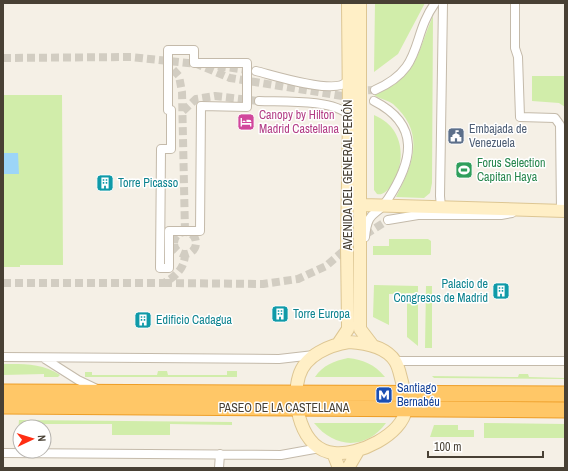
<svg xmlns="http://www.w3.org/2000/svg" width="568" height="471" font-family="'Archivo Narrow',sans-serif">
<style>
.green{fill:#d1edaa}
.water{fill:#9cd5f8}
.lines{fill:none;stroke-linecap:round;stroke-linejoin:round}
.street-tunnel{stroke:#d2cdc2;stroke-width:8;stroke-dasharray:8 4;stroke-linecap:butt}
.street-casing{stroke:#c4baaa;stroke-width:10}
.secondary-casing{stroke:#ddc693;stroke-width:14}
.highway-casing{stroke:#ee9e27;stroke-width:17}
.street{stroke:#fff;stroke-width:8}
.secondary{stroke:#ffefc6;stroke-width:12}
.highway{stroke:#ffc767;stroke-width:15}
.labels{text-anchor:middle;stroke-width:3;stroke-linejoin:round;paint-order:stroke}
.hotel-label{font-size:12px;fill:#b23c85;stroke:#fff;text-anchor:start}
.service-label{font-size:12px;fill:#4e5e75;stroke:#fff;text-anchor:start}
.leisure-label{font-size:12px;fill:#27864d;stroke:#fff;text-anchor:start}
.street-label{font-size:12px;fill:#484034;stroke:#fff}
.culture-label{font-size:12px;fill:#0d838f;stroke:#fff;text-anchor:start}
.transit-label{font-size:12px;fill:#164399;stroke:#fff;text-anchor:start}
</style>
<rect width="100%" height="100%" fill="#f5f0e6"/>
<!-- green -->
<path class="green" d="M375,3H425L398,54L374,72Z
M433,16L432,183L430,193L424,198L396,197C413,164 426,133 393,104C388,100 379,99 374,95C419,77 416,54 433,16Z
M532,76H565V107L559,103L532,101Z
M3,95H62L63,265H20V267H3Z
M374,115C422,135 394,199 377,194L374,190Z
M389,239H428L431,241V255H373V246H389Z
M374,285L418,286V293L389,294V325L373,317Z
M426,286H432V348H425Z
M407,301H418V346L407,337Z
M348,358C364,360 374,364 385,377H315C323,365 334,361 348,358Z
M3,364C24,364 42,363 60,375L58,377H44V374L3,375Z
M158,371H167L168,375H227V371H237V377H85V372H92V375H157Z
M519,374H528L529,377L565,378V379L434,378L432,376L518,377Z
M19,420L232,422V425L170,424V435H112V424H34L33,427H20V433H18Z
M314,423H386C366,450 335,449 314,423Z
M484,423L565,424V438H484Z
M434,425H458V430H474V437H430Z"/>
<!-- water -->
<path class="water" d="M3,153H18L19,174H3Z"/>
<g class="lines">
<!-- street-tunnel -->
<path class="street-tunnel" d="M3,58L131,57L197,64L230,78L374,101
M165,61L179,76L182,92L185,232
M218,66L254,71
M356,91L375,90
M183,111L196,99L215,96L259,101
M174 243a11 11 0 1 1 22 0a11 11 0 1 1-22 0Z
M3,283H164C176,276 184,269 185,255
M164,283L263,284L298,279L326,266L355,241L388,220"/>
<!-- street casing -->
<g class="street-casing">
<path id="street" d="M515,3V48L518,57L520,117L555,118L560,125L561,211
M168,50H194V63H247V107L201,106L200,231H169V268H160L161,149H171V110H168Z
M256,71C273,75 337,96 347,81
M375,90C425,68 410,38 435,3
M259,101C283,102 332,99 349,115
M441,207L440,196L443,3
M388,220L418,215H501L512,213
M365,237C368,208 376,218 388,199C413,161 421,125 374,101
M3,357L279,359L314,355
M45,359L78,380L97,389
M395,361H565
M3,453L281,455L320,448
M219,468L220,454"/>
</g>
<!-- secondary casing -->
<g class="secondary-casing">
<path id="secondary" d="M360,3V329L373,346
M354,201L359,205H363L565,211
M349,342C365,343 386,347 395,361C399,367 400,375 402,382C404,390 407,400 406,409C402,435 358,456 334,453C301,450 291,402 299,376C305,355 330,345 349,342Z
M338,344L348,329V323L347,245L349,115L348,3
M333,453L339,468
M348,468L358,451"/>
</g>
<!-- highway casing -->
<g class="highway-casing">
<path id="highway" d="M3,392L565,394
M3,406L565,410"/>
</g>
<!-- street -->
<use href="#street" class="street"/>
<!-- secondary -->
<use href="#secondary" class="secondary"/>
<!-- highway -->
<use href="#highway" class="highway"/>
</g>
<!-- icons -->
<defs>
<g id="hotel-square" transform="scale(0.9)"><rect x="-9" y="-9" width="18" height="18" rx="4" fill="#d1479c" stroke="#fff"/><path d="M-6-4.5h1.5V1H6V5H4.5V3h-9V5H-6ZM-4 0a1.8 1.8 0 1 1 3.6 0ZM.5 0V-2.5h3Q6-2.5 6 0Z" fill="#fff"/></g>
<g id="civic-square" transform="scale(0.9)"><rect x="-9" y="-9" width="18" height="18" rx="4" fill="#5c6f8a" stroke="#fff"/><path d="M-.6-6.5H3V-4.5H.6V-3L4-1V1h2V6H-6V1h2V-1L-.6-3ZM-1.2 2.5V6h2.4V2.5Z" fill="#fff"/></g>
<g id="stadium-square" transform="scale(0.9)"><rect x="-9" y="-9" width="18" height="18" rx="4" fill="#2e9e5b" stroke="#fff"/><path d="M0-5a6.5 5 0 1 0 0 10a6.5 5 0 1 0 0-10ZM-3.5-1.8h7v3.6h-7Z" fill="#fff"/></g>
<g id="building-square" transform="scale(0.9)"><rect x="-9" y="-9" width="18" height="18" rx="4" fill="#0f9aa8" stroke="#fff"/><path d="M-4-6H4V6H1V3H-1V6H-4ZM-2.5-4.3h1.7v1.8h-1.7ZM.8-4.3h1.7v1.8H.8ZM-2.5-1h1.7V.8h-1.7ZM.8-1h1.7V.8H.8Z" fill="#fff"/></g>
<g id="metro-square" transform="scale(0.9)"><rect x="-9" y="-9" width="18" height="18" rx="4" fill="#1a4fb4" stroke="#fff"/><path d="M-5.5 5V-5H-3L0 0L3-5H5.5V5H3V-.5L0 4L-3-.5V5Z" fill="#fff"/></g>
</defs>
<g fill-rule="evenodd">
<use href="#hotel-square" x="246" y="122"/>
<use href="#civic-square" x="456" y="136"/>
<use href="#stadium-square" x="464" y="170"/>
<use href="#building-square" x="105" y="183"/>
<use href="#building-square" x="501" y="291"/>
<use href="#building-square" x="280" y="314"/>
<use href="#building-square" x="143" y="320"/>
<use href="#metro-square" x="384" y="395"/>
</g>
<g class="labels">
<!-- hotel labels -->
<g class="hotel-label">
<text x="259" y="119">Canopy by Hilton<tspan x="259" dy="14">Madrid Castellana</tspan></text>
</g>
<!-- service labels -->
<g class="service-label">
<text x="469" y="133">Embajada de<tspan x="469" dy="14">Venezuela</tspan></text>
</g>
<!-- leisure labels -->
<g class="leisure-label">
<text x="477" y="167">Forus Selection<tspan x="477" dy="14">Capitan Haya</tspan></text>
</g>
<!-- street labels -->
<g class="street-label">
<text transform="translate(348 175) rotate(-90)" y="4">AVENIDA DEL GENERAL PERÓN</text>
<text x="284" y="412">PASEO DE LA CASTELLANA</text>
</g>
<!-- culture labels -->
<g class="culture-label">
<text x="118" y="187">Torre Picasso</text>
<text x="488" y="288" text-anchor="end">Palacio de<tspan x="488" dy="14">Congresos de Madrid</tspan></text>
<text x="293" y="318">Torre Europa</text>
<text x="156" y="324">Edificio Cadagua</text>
</g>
<!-- transit labels -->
<g class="transit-label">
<text x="397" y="392">Santiago<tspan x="397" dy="14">Bernabéu</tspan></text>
</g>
</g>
<!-- border -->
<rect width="568" height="471" fill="none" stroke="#484034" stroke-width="8"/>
<!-- north arrow -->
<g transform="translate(32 439) rotate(86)"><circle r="19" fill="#ffffff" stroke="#b6b3ae"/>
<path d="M0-3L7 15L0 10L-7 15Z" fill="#ff2e13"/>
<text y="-6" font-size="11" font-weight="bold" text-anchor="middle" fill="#484034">N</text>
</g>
<!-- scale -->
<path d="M428 451v6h115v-6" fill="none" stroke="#484034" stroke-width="2"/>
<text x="434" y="451" font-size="12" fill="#484034" stroke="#ffffff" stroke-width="3" paint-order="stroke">100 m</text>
</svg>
